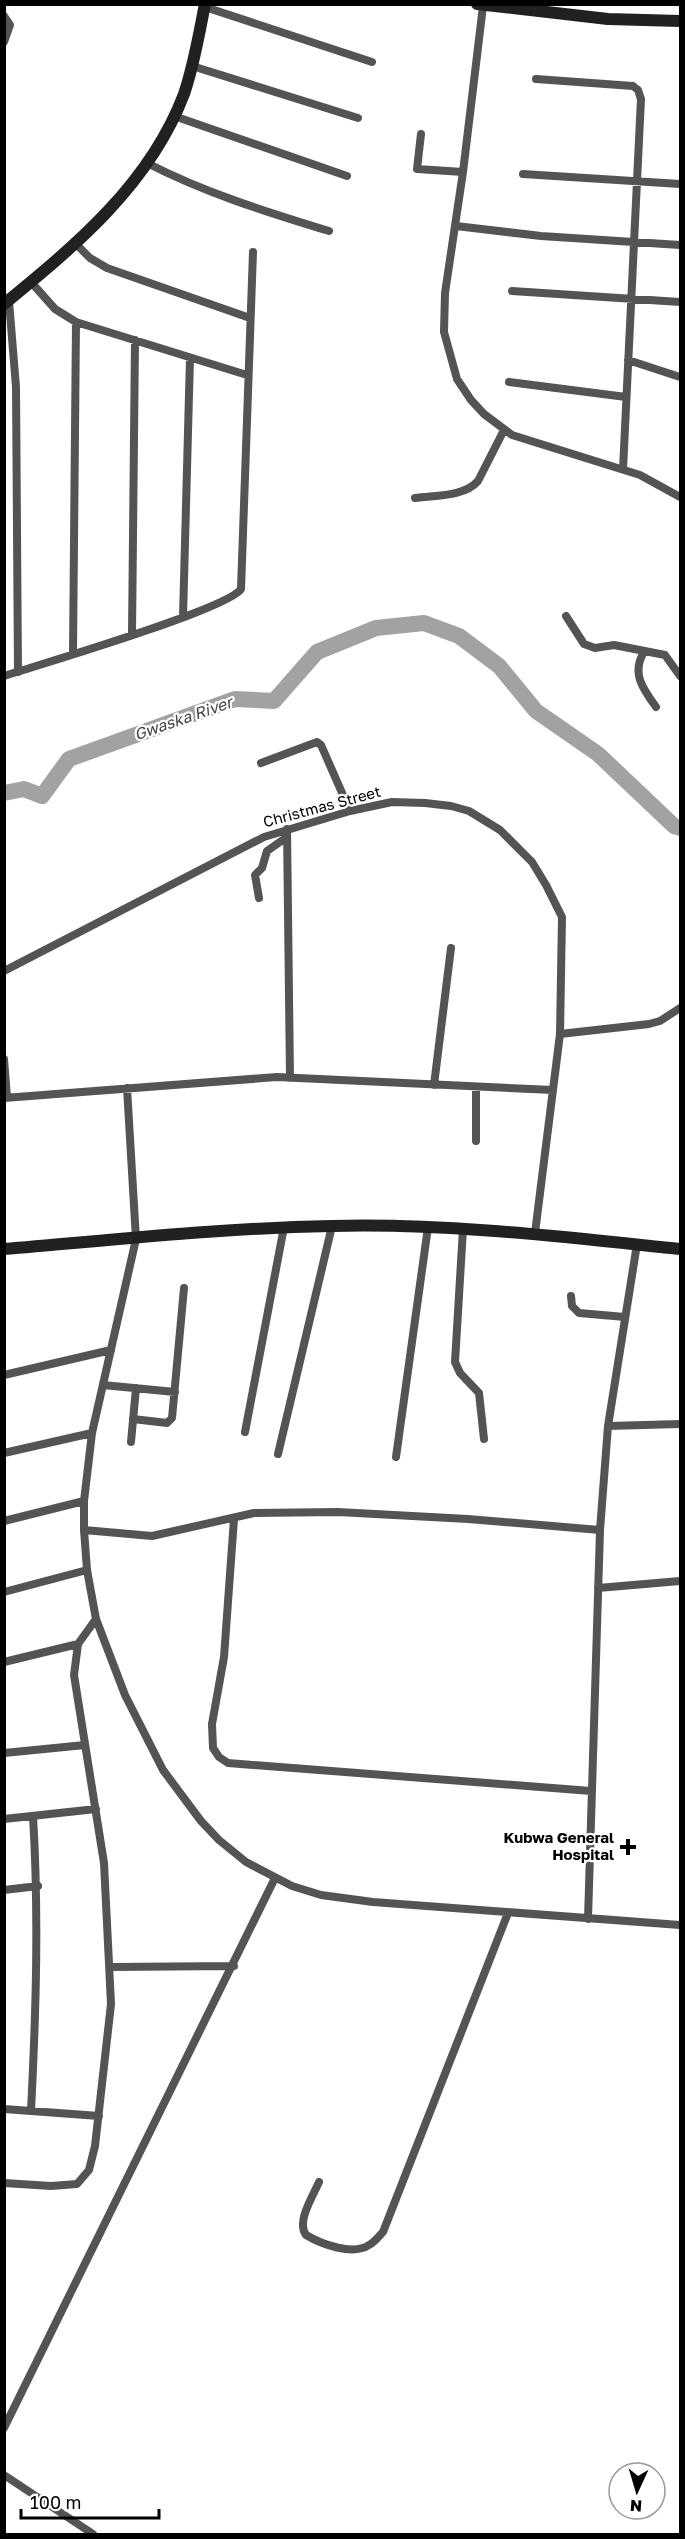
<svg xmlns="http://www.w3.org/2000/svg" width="685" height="2539" font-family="'Golos Text',sans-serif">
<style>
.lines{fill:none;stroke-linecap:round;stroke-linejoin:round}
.river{stroke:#a2a2a2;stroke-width:16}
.street{stroke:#545454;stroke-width:8}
.secondary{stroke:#212121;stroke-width:12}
.poi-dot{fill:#000;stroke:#fff;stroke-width:2}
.labels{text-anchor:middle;stroke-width:4.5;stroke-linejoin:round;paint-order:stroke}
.street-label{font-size:15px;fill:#000;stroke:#fff}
.poi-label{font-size:15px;font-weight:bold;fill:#000;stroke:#fff;text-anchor:end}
.water-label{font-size:16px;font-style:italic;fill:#434343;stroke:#fff}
</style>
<rect width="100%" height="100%" fill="#fff"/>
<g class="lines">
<!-- river -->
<path class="river" d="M4,793L24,789L42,796L69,759L235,699L274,701L317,652L376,628L424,623L459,636L499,666L536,711L598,754L674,826L680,828"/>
<!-- street -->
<path class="street" d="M483,6L463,172L445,293L444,332L457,379L471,400L484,414L512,435L640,475L680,497
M205,7L372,62
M4,16L10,25L4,42
M192,66L358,118
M536,79L633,86L638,90L641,99L623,469
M174,116L347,176
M421,134L417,169L463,172
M147,163C205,193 267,212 329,231
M523,174L680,184
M456,226L541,236L680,245
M76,244L90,258L107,268L250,318
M31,282L55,309L76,322L247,375
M512,291L680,302
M9,301L16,387L18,672
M628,360L680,377
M509,382L626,397
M415,498C435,495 464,497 478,481L504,430
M566,616L584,644L595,648L614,645L665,655L680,676
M183,617L190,358
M132,634L135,340
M644,652C631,673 643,689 656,707
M73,653L76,322
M4,676C39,665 228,609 241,589L253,252
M261,763L317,742L321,745L350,811
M287,829L290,1078
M259,898L255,875L262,868L267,851L287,837
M4,971L264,837L350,811L392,802L425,803L451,806L469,811L500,830L532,862L546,885L562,917L560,1034L535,1233
M560,1034L649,1024L660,1021L680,1008
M4,1059L7,1097
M434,1085L451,948
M127,1088L136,1239L92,1433L84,1501V1530L87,1570L96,1619L125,1695L163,1770L201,1821L219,1840L246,1862L292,1886L321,1895L373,1902L680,1925
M4,1098L277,1077L553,1090
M476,1141V1087
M463,1229L455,1362L460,1373L479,1393L484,1439
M571,1296L572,1306L579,1313L625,1317
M4,1375L111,1350
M103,1385L175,1392
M133,1419L167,1423L172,1418L184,1288
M608,1426L680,1424
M245,1432L284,1227
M131,1442L136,1388
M4,1453L92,1433
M278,1454L332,1226
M396,1457L428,1227
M234,1519L224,1657L212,1724L213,1748L219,1757L228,1763L591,1791
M4,1521L84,1501
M84,1530L152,1536L254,1513L338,1512L468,1519L600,1530
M598,1588L680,1581
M4,1592L87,1570
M4,1662L78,1644
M4,1753L85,1745
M4,1819L96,1809
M4,1890L38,1886
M588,1919L600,1530L608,1426L637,1244
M111,1967L234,1966
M4,2109L99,2116
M31,2111C36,2012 39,1915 33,1816
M319,2182C313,2196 296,2222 306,2235C321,2244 353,2256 369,2245C375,2242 379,2236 383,2232L508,1913
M4,2183L51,2186L77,2184L89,2170L95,2146L111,2004L104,1863L74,1675L78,1644L96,1619
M4,2428L275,1878
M4,2475L93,2534"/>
<!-- secondary -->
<path class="secondary" d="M477,4L608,19L680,21
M4,304C76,245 150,184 184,94C194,65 199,34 205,4
M4,1249C113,1240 222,1228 331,1226C448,1223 564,1237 680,1249"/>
</g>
<!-- markers -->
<path class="poi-dot" d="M625 1838h6v6h6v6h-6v6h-6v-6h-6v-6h6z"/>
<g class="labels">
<!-- street labels -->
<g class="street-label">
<text transform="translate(322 807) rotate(-15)" y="5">Christmas Street</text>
</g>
<!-- poi labels -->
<g class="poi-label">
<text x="614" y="1843">Kubwa General<tspan x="614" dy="17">Hospital</tspan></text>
</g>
<!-- water labels -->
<g class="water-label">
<text transform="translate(183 718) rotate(-19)" y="6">Gwaska River</text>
</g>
</g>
<!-- border -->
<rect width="685" height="2539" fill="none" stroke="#000000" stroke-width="12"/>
<!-- north arrow -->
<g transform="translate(637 2491) rotate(184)"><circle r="28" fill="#ffffff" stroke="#999999" stroke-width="1.5"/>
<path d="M0-4.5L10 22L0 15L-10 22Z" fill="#000000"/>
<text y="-9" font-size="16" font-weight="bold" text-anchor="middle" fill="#000000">N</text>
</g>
<!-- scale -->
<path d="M21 2509v9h138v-9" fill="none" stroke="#000000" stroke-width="3"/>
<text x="30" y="2509" font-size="18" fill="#000000" stroke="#ffffff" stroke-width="4.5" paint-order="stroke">100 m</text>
</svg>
